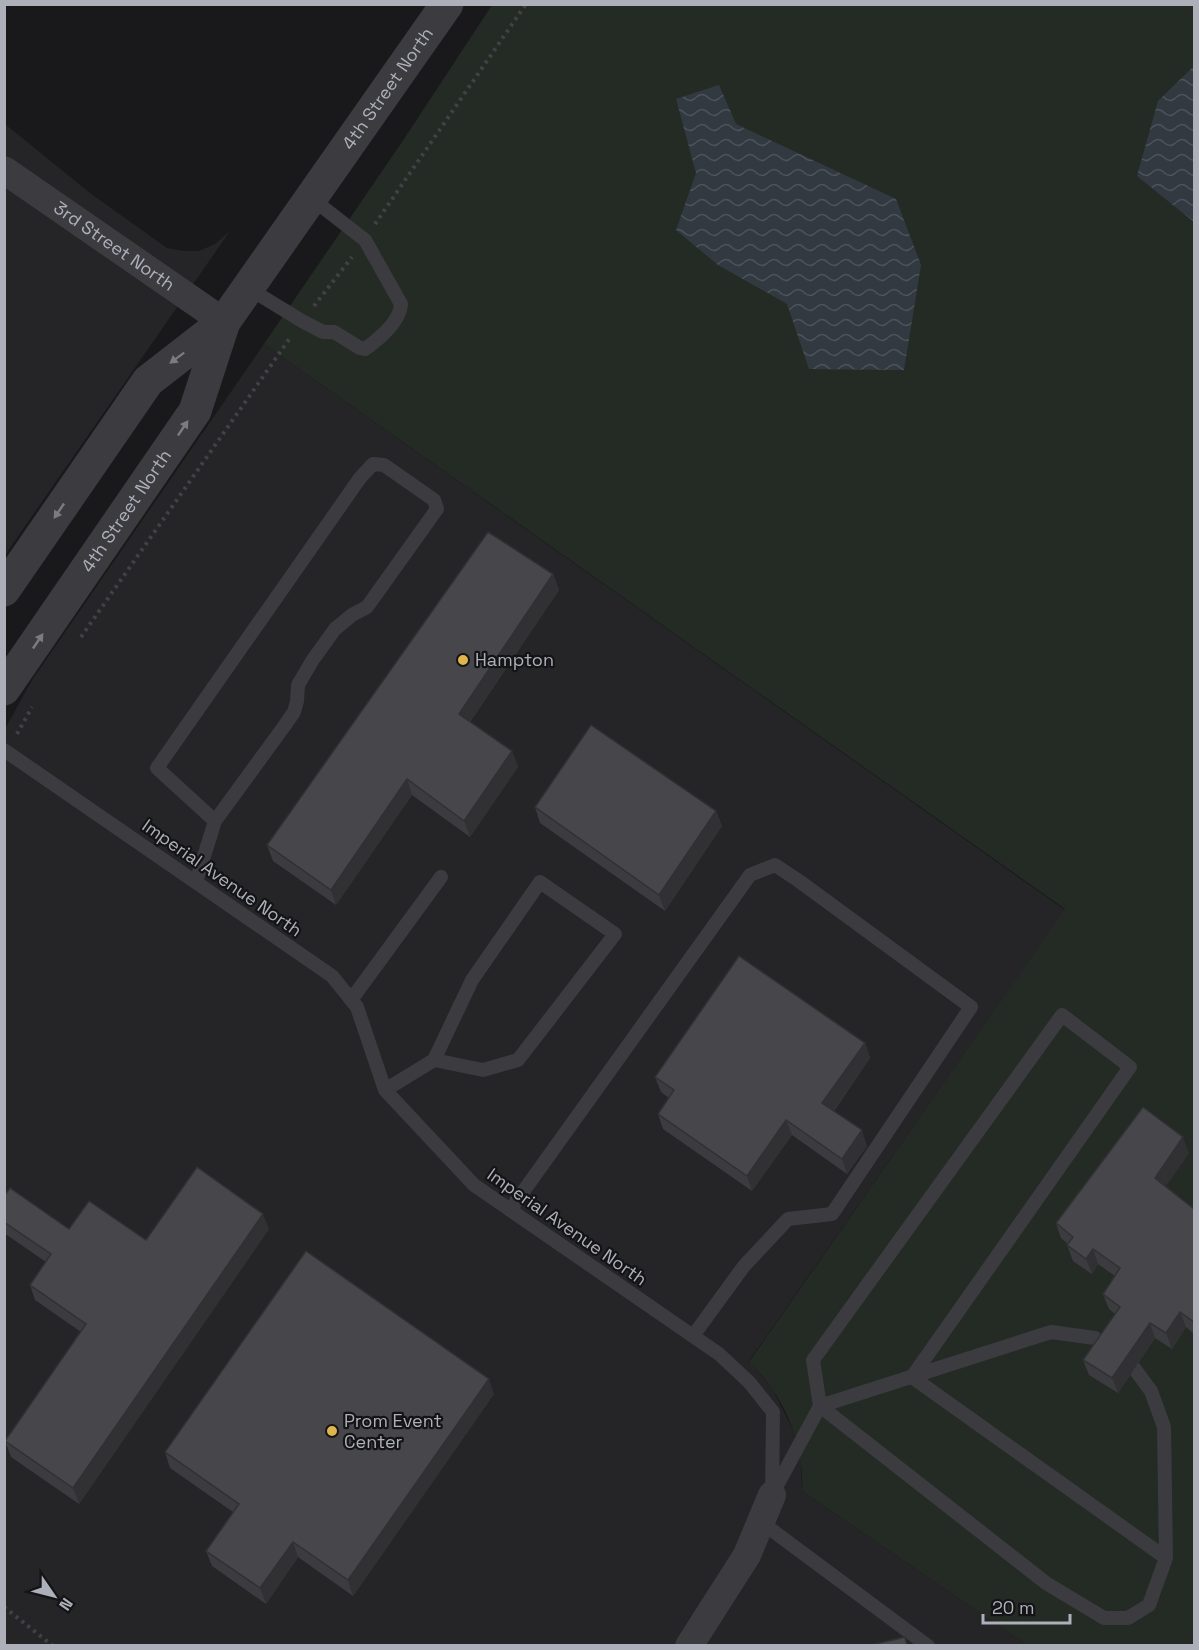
<svg xmlns="http://www.w3.org/2000/svg" width="1199" height="1650" font-family="'Space Grotesk',sans-serif">
<style>
.built{fill:#252528}
.green{fill:#242b25}
.water{fill:url(#water-waves)}
.lines{fill:none;stroke-linecap:round;stroke-linejoin:round}
.path{stroke:#414247;stroke-width:4;stroke-dasharray:3 4.5;stroke-linecap:butt}
.service{stroke:#3b3b40;stroke-width:14}
.minor{stroke:#3b3b40;stroke-width:28}
.tertiary{stroke:#3b3b40;stroke-width:33}
.wall{fill:#3c3c40}
.shaded-wall{fill:#313134}
.building{fill:#46464b;stroke:#313134;stroke-width:1.5}
.oneway{fill:#7a7b83}
.poi-dot{fill:#dfb54e;stroke:#141416;stroke-width:2}
.labels{text-anchor:middle;stroke-width:4.5;stroke-linejoin:round;paint-order:stroke}
.street-label{font-size:18px;fill:#adb0b9;stroke:#141416}
.poi-label{font-size:18px;fill:#adb0b9;stroke:#141416;text-anchor:start}
</style>
<defs>
<pattern id="water-waves" width="16" height="10" patternUnits="userSpaceOnUse" patternTransform="scale(1.5)"><rect width="16" height="10" fill="#323940"/><path d="M0 5q4-4 8 0t8 0" fill="none" stroke="#4d535a"/></pattern>
</defs>
<rect width="100%" height="100%" fill="#19191b"/>
<!-- built -->
<path class="built" d="M5,124L90,193L167,248L183,251H199L215,244L230,231L5,555Z
M264,344L1065,910L749,1361L772,1388L793,1430L801,1460L802,1491L1027,1645L5,1646V729L32,680Z"/>
<!-- green -->
<path class="green" d="M492,5H1194V1645H1027L802,1491C805,1443 783,1394 749,1362L1065,909L264,344L402,142Z"/>
<!-- water -->
<path class="water" d="M1194,66V222L1137,176L1158,101Z
M719,85L736,124L896,199L921,265L904,370L809,369L787,304L718,265L676,230L696,173L676,99Z"/>
<g class="lines">
<!-- path -->
<path class="path" d="M375,224L526,4
M314,306L352,257
M81,637L290,338
M17,734L32,707
M4,1607L53,1646"/>
<!-- service -->
<path class="service" d="M248,288L302,321L323,332H334L360,348L365,349C379,339 400,322 401,304L365,240L311,198
M4,750L332,976L357,1007L385,1090L474,1185L719,1354L749,1382L773,1412L772,1495
M196,882L215,821L157,768L360,478L373,464L384,465L434,500L437,509L367,607L352,615L335,629L312,661L298,685L297,701L294,712L285,725L215,821
M351,1000L441,877
M385,1090L434,1060L472,980L540,882L615,934L518,1060L483,1070L434,1060
M510,1210L750,875L775,865L799,881L971,1007L832,1214L788,1219L744,1266L693,1336
M1095,1338L1051,1332L820,1406L813,1360L1062,1015L1130,1067L912,1377L1166,1558
M773,1493L820,1406L1046,1583L1104,1618H1128L1149,1605L1166,1558L1164,1427L1151,1391L1128,1360
M761,1522L928,1646"/>
<!-- minor -->
<g class="minor">
<path id="s1" d="M4,170L224,322"/>
<path d="M689,1646L747,1555L772,1495"/>
</g>
<!-- tertiary -->
<g class="tertiary">
<path d="M4,590L148,381L224,322"/>
<path id="s2" d="M4,689L195,411L224,322L447,4"/>
</g>
</g>
<!-- wall -->
<path class="wall" d="M553,574L559,590L470,722L512,751L518,767L470,837L412,795L336,905L273,861L267,845Z
M535,807L716,811L722,826L665,911L540,823Z
M865,1043L870,1058L834,1111L867,1146L847,1174L792,1135L752,1191L663,1129L658,1114L669,1098L661,1092L655,1077Z
M1189,1153L1165,1187L1194,1209V1334L1186,1327L1172,1349L1155,1338L1118,1393L1089,1375L1083,1360L1115,1314L1109,1309L1103,1294L1115,1276L1098,1264L1092,1274L1073,1261L1067,1245L1068,1244L1061,1238L1056,1223Z
M4,1196L69,1229L146,1240L269,1229L79,1504L11,1457L5,1441L81,1332L35,1300L30,1285L46,1262L4,1233Z
M494,1394L353,1596L298,1557L266,1604L212,1566L206,1551L233,1512L170,1468L165,1452Z"/>
<!-- shaded-wall -->
<path class="shaded-wall" d="M553,574L559,590L464,730L459,714Z
M512,751L518,767L470,837L464,821Z
M407,779L412,795L336,905L331,890Z
M716,811L722,826L665,911L659,895Z
M865,1043L870,1058L828,1118L822,1103Z
M786,1120L792,1135L752,1191L747,1176Z
M862,1130L867,1146L847,1174L842,1159Z
M1183,1137L1189,1153L1160,1194L1155,1178Z
M263,1214L269,1229L79,1504L73,1488Z
M1093,1249L1098,1264L1092,1274L1086,1259Z
M1180,1312L1186,1327L1172,1349L1166,1333Z
M1150,1323L1155,1338L1118,1393L1112,1378Z
M489,1379L494,1394L353,1596L348,1580Z
M293,1542L298,1557L266,1604L260,1588Z"/>
<!-- building -->
<path class="building" d="M488,532L553,574L459,714L512,751L464,821L407,779L331,890L267,845Z
M591,725L716,811L659,895L535,807Z
M739,956L865,1043L822,1103L862,1130L842,1159L786,1120L747,1176L658,1114L674,1090L655,1077Z
M1143,1107L1183,1137L1155,1178L1194,1209V1322L1180,1312L1166,1333L1150,1323L1112,1378L1083,1360L1120,1307L1103,1294L1120,1268L1093,1249L1086,1259L1067,1245L1073,1237L1056,1223Z
M197,1167L263,1214L73,1488L5,1441L86,1324L30,1285L51,1254L4,1222V1196L10,1188L69,1229L89,1201L146,1240Z
M306,1251L489,1379L348,1580L293,1542L260,1588L206,1551L239,1504L165,1452Z
M905,1637L907,1646H868Z"/>
<!-- one-way arrows -->
<defs><path id="oneway-solid" d="M-6-.8H1V-3.2L6.5 0L1 3.2V.8H-6Z" transform="scale(1.5)"/></defs>
<g class="oneway">
<use href="#oneway-solid" transform="translate(177 358) rotate(143)"/>
<use href="#oneway-solid" transform="translate(183 428) rotate(-56)"/>
<use href="#oneway-solid" transform="translate(59 511) rotate(124)"/>
<use href="#oneway-solid" transform="translate(38 641) rotate(-56)"/>
</g>
<!-- markers -->
<g class="poi-dot">
<circle cx="463" cy="660" r="6"/>
<circle cx="332" cy="1431" r="6"/>
</g>
<g class="labels">
<!-- street labels -->
<g class="street-label">
<text dy="6" stroke="none"><textPath href="#s2" startOffset="716">4th Street North</textPath></text>
<text dy="6" stroke="none"><textPath href="#s1" startOffset="134">3rd Street North</textPath></text>
<text dy="6" stroke="none"><textPath href="#s2" startOffset="216">4th Street North</textPath></text>
<text transform="translate(222 878) rotate(35)" y="6">Imperial Avenue North</text>
<text transform="translate(567 1227) rotate(35)" y="6">Imperial Avenue North</text>
</g>
<!-- poi labels -->
<g class="poi-label">
<text x="475" y="666">Hampton</text>
<text x="344" y="1427">Prom Event<tspan x="344" dy="21">Center</tspan></text>
</g>
</g>
<!-- border -->
<rect width="1199" height="1650" fill="none" stroke="#adb0b9" stroke-width="12"/>
<!-- north arrow -->
<g transform="translate(54 1596) rotate(125)" stroke="#141416" stroke-width="4.5" paint-order="stroke">
<path d="M0-4.5L10 22L0 15L-10 22Z" fill="#adb0b9"/>
<text y="-9" font-size="16" font-weight="bold" text-anchor="middle" fill="#adb0b9">N</text>
</g>
<!-- scale -->
<path d="M983 1614v9h87v-9" fill="none" stroke="#adb0b9" stroke-width="3"/>
<text x="992" y="1614" font-size="18" fill="#adb0b9" stroke="#141416" stroke-width="4.5" paint-order="stroke">20 m</text>
</svg>
